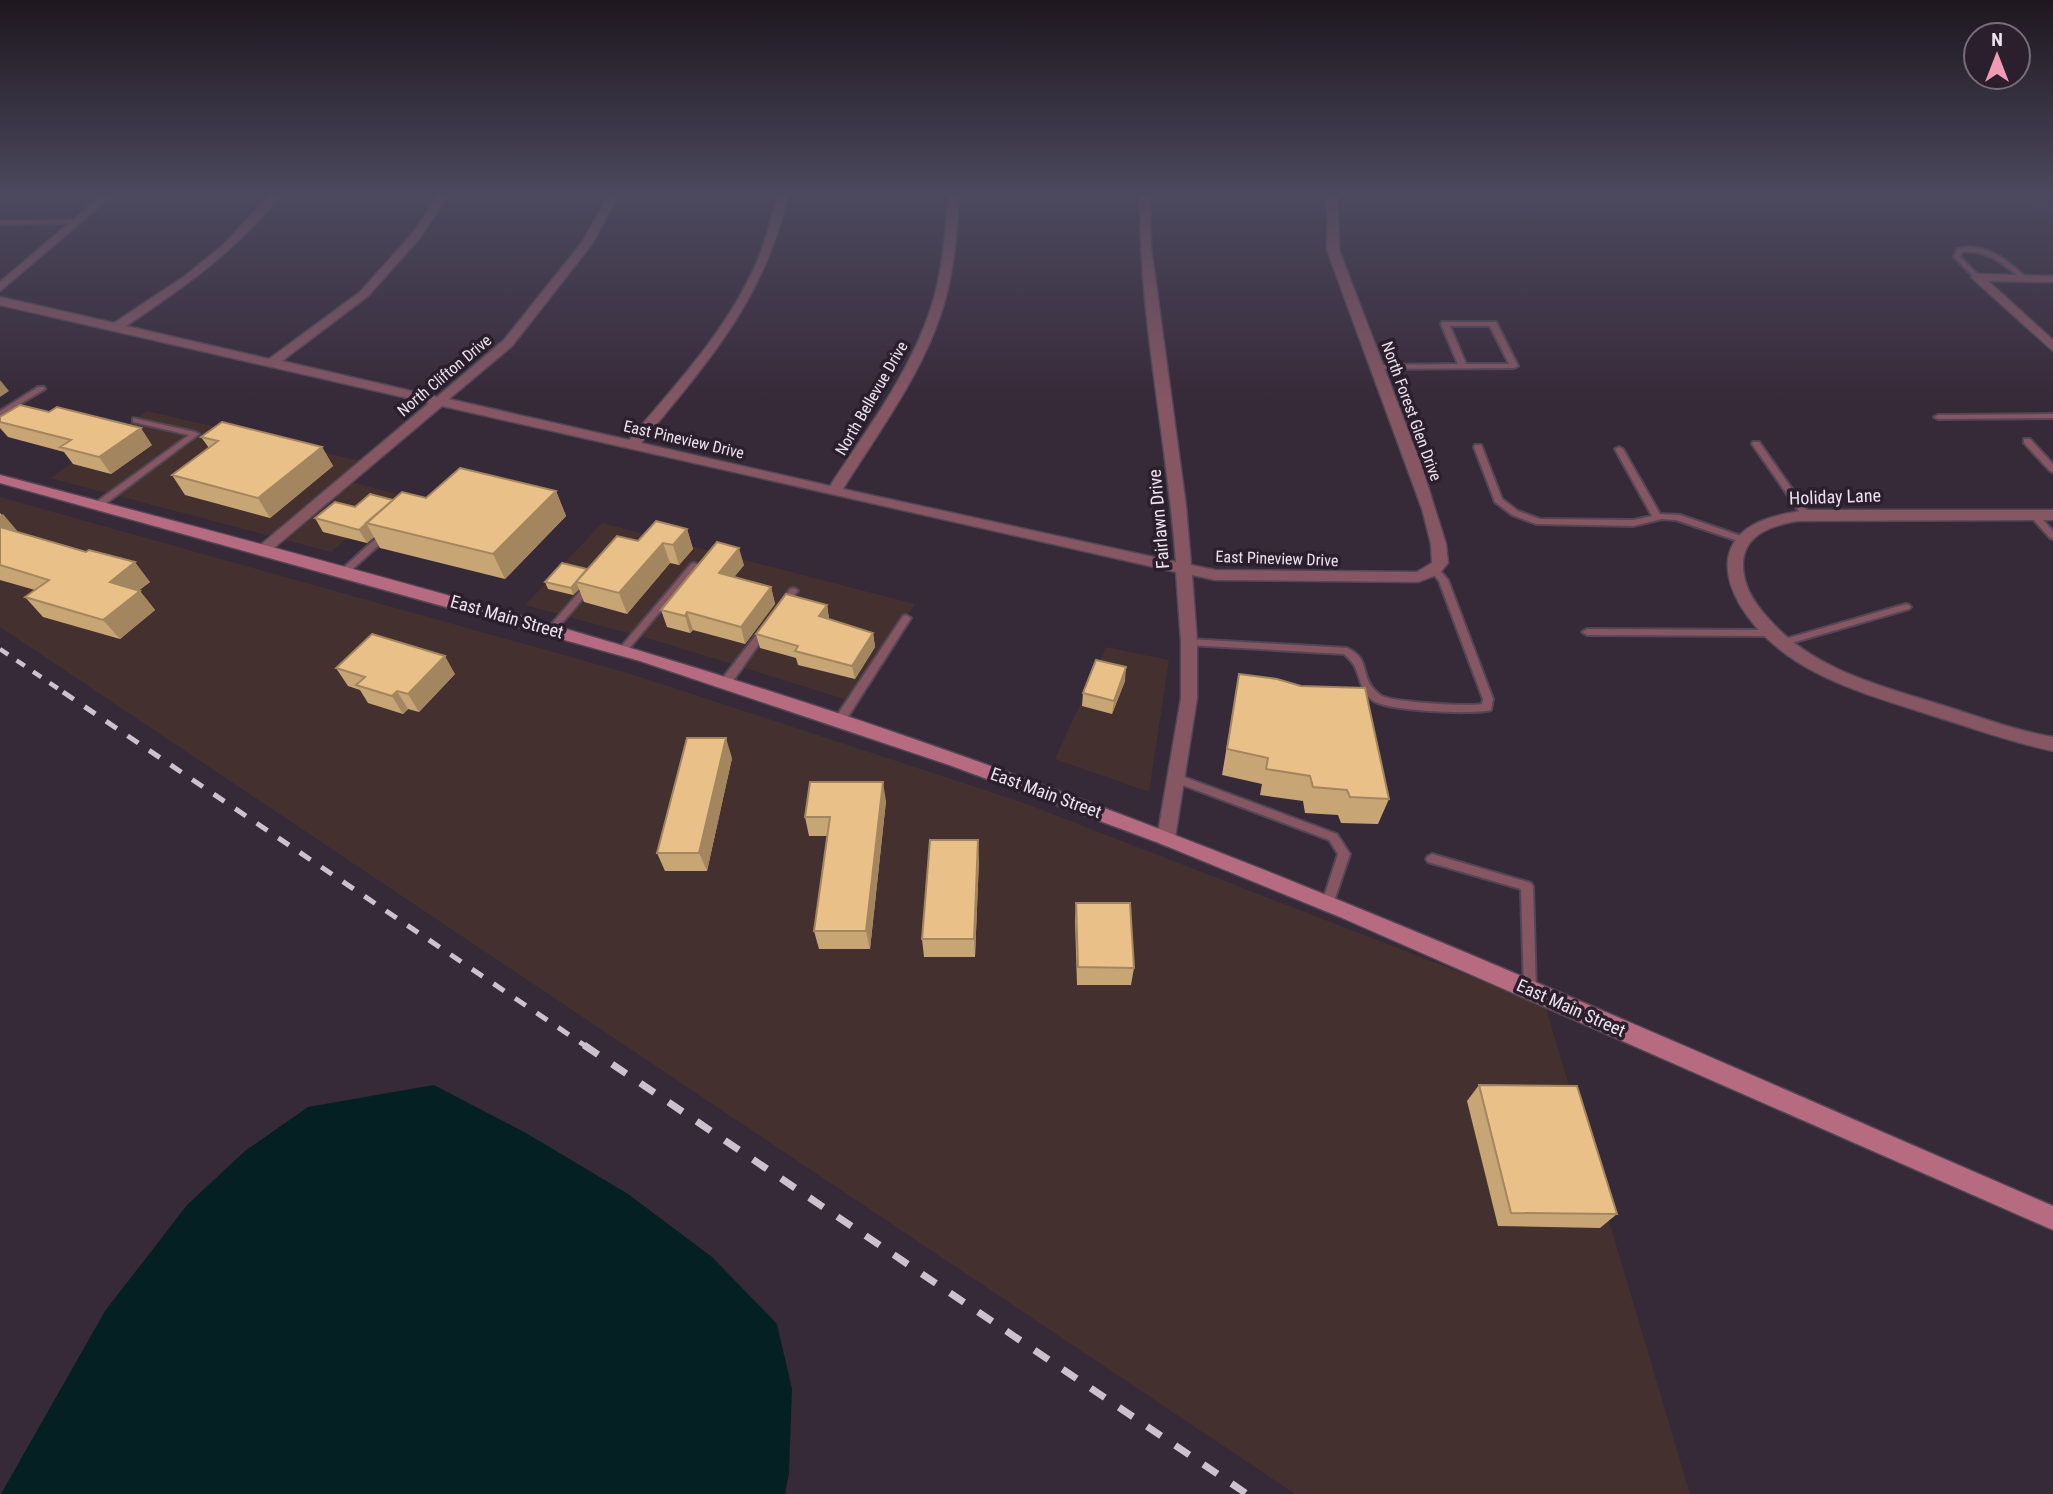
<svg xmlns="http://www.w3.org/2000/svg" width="2053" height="1494" font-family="'Roboto Condensed',sans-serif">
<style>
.commercial{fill:#44302e}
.water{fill:#042023}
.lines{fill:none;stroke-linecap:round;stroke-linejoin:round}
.service-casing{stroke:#534755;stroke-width:4}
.minor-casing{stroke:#534755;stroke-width:3}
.secondary-casing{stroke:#534755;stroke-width:3}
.path{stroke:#6f6370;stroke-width:2.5;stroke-dasharray:1 3.5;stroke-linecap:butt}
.service{fill:#865663;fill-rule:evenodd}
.minor{fill:#865663;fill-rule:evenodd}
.secondary{fill:#b76b80;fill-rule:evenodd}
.rail-far2{stroke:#ccc2cd;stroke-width:4.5;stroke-dasharray:10 10;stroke-linecap:butt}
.rail-far1{stroke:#ccc2cd;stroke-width:5;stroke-dasharray:13 13;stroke-linecap:butt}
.rail{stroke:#ccc2cd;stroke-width:7;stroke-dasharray:17 17;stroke-linecap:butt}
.wall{fill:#c8a575}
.shaded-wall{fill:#a3865f}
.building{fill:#e9c088;stroke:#a3865f;stroke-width:2}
.labels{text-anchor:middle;stroke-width:7;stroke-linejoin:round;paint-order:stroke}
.far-street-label{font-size:16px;fill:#ece3ed;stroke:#2b1f2e}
.street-label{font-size:18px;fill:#ece3ed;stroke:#2b1f2e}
</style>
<rect width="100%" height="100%" fill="#362938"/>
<!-- commercial -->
<path class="commercial" d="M147,411L360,461L340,479L397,494L331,552L50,478Z
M0,497L628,673L851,746L1024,803L1545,1005L1690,1494H1295L0,627Z
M602,523L915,604L851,701L657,641L525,605Z
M1106,647L1169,660L1149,792L1055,759Z"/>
<!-- water -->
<path class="water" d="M434,1085L526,1133L628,1194L712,1257L777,1324L792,1389L789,1473L785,1494H1L105,1311L187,1205L245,1151L308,1107Z"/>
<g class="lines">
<!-- service casing -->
<g class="service-casing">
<path id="service" d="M79,220L80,221L77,223L0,225V221Z
M1969,247C1992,248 2009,261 2025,277L2020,278C2003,263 1986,249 1962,252L1960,257L1980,277L1975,278L1954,257L1957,249Z
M1442,322H1496L1518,366L1514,368L1377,369L1373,367L1377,365L1458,364L1441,324ZM1450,326H1490L1509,364H1466Z
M38,387H44L45,389L0,416V411Z
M2053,414V418L1938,419L1934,417L1938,415Z
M133,418L195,432L199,434L101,507H95V503L189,435L133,422Z
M2024,439H2030L2053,464V472L2050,471L2024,443Z
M1753,442H1759L1809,513V517H1803L1752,444Z
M1475,445H1481L1482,447L1502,499L1518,511L1540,519L1633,520L1652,516L1615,449L1619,447L1623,449L1660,514L1680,515L1747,538L1748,540L1747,542H1741L1676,520L1662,519L1633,526L1536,524L1512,515L1495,502L1474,447Z
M2034,512L2037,513L2053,531V539L2050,538L2031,517V513Z
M386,531L389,532V536L347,574H341L339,572L341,570L383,532Z
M694,563L697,564L699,566L697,568L626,652H620L618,650L620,648L691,564Z
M1435,567L1438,568L1448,580L1493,699L1491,710C1473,715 1385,711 1372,700C1360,690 1361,679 1355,667C1353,662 1348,658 1344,654L1189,645L1184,642L1189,639L1347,648C1369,658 1361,672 1372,687C1375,690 1377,693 1380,695C1389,702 1469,707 1482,704L1483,699L1439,581L1430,570Z
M591,581L596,584L594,586L554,632H548L546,630L548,628L588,582Z
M793,588L796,589L798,591L796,593L785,609H779L777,607L779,605L790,589Z
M1906,604L1909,605L1911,607L1909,609L1781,646L1776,643L1778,641Z
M906,615L911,618L844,723H836L835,720L836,717L903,616Z
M766,625L771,628L769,630L730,685H722L721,682L722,679L763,626Z
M1587,629L1770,630L1775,633L1770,636L1587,635L1582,632Z
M1176,774L1337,834L1350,854L1332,907L1328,908L1324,907L1322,903L1338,854L1329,840L1172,781L1171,778L1172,775Z
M1432,854L1531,883L1533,886L1536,990L1534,994L1530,996L1526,994L1524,990L1521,889L1428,862L1426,859L1428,856Z"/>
</g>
<!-- minor casing -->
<g class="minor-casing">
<path id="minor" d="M101,196H112L0,291V282Z
M269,196H280C237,250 183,288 126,326L269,359L360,292L412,234L437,196H447L420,238L368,296L282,361L437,397L504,340L583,241L608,196H618L592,244L512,346L449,399L629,440C672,389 720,338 750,277C763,252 770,223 778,196H788C763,301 708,362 641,443L830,486C867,429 910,373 931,308C943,272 945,233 949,196H959C957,232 954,271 943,307C923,373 879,431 843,489L1176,562C1167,440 1139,318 1140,196H1150L1151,247L1186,506L1191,565L1215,570L1417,572L1432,563L1431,544L1422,509L1327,250L1328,196H1338L1339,250L1421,464L1446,544L1448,563L1439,574L1418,582L1215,580L1192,575L1197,642V698L1175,838L1173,843L1166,846L1159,843L1157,838L1181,698V642L1176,572L442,406L268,553H258L256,550L258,547L429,403L0,305V297L114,323L185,276L223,245Z
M1977,274L2053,276V282L1988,281L2053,340V351L1973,279L1971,277Z
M1808,510H2053V520L1798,521C1774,525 1745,533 1743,562C1742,584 1753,602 1768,618C1814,672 1886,687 1951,708C1985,719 2018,731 2053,737V751C2014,743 1978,730 1940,718C1868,694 1782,675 1740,605C1732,591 1726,576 1728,559C1734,522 1777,514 1808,510Z"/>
</g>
<!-- secondary casing -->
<g class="secondary-casing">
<path id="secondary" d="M0,475C325,561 652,645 968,758C1337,889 1694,1051 2053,1206V1230L1340,917L1159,843L952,766L640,661L0,483Z"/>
</g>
<!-- path -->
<path class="path" d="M1993,196L2053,209"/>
<!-- service -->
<use href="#service" class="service"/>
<!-- minor -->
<use href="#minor" class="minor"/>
<!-- secondary -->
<use href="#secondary" class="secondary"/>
<!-- rail-far2 -->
<path class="rail-far2" d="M0,649L66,694"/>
<!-- rail-far1 -->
<path class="rail-far1" d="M63,692L587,1047"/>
<!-- rail -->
<path class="rail" d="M584,1045L1247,1494"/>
</g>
<!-- wall -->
<path class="wall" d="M0,417L152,445L111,474L73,464L64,452L8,437L0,428Z
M201,437L322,447L333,466L270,518L185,495L172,475L209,448Z
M556,491L566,516L505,579L380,548L374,537L367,543L323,532L315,518L355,507L393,500Z
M0,513L18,532L150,582L139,590L155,610L120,639L43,617L25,597L35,590L0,580Z
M687,529L693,549L679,565L670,563L627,614L584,602L579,589L573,595L548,589L545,582L587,569L638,541Z
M744,565L734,577L771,587L775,604L745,644L693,630L690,633L667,627L661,610Z
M827,605L829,619L873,633L875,647L855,679L798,665L796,658L760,648L756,634Z
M336,668L455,674L419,712L408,709L403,714L368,703L360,690L348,686Z
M1239,674L1389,799L1378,824L1341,823L1338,815L1305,813L1303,801L1260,795L1262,784L1222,775Z
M1125,681L1112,714L1082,706L1083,693Z
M732,758L707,871H665L657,853Z
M886,801L870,949H819L814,931L828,836H809L805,817Z
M979,859L975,957H924L922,939Z
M1076,903L1134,968L1131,985H1077L1075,921Z
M1479,1085L1617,1214L1600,1228L1498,1226L1467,1101Z"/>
<!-- shaded-wall -->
<path class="shaded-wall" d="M0,380L9,391L0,397Z
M141,428L152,445L111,474L99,457Z
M322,447L333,466L270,518L258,498Z
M556,491L566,516L505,579L493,554Z
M3,514L19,533L0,537V516Z
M366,523L374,537L367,543L359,530Z
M687,529L693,549L679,565L673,545Z
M663,543L670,563L627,614L619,593Z
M739,548L744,565L723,591L719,573Z
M135,562L150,582L125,601L110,582Z
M576,582L579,589L573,595L571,588Z
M771,587L775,604L745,644L741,627Z
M140,591L155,610L120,639L103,620Z
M827,605L829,619L822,630L819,616Z
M687,612L693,630L690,633L685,616Z
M873,633L875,647L855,679L852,666Z
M445,656L455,674L419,712L408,694Z
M1126,667L1125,681L1112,714L1114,701Z
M397,691L408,709L403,714L392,696Z
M726,738L732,758L707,871L699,853Z
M883,782L886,801L870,949L866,931Z
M978,840L979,859L975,957L974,939Z"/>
<!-- building -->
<path class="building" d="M20,405L49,412L57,407L141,428L99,457L60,447L71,440L0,422V417Z
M222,422L322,447L258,498L172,475L218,441L201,437Z
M460,468L556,491L493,554L366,523L402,492L426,498Z
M370,494L393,500L359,530L315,518L335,502L355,507Z
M656,521L687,529L673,545L663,543L619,593L576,582L617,536L638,541Z
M0,527L86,552L89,550L135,562L110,582L140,591L103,620L25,597L49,580L0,565Z
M717,542L739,548L719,573L771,587L741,627L687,612L685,616L661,610Z
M562,563L587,569L571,588L545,582Z
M786,594L827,605L819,616L873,633L852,666L795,651L798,646L756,634Z
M372,634L445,656L408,694L397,691L392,696L356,685L365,677L336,668Z
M1096,660L1126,667L1114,701L1083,693Z
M1239,674L1277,679L1301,686L1365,688L1389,799L1350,797L1347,790L1313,787L1310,776L1266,769L1268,758L1227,749Z
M687,738H726L699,853H657Z
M810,782H883L866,931H814L830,817H805Z
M930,840H978L974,939H922Z
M1076,903H1130L1134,968L1078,967Z
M1479,1085L1577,1086L1617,1214L1511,1213Z"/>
<!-- sky -->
<linearGradient id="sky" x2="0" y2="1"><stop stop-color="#1e171f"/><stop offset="0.48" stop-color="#4c495e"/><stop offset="1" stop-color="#4c495e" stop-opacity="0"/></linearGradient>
<rect width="2053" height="405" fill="url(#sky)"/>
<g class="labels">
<!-- far-street labels -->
<g class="far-street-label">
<text transform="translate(444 375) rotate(-40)" y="6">North Clifton Drive</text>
<text transform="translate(871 398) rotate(-60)" y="6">North Bellevue Drive</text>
<text transform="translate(1412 411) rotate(70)" y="6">North Forest Glen Drive</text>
<text transform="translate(684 439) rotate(13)" y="6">East Pineview Drive</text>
<text transform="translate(1277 558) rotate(2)" y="6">East Pineview Drive</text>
</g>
<!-- street labels -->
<g class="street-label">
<text transform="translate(1835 497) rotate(-2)" y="6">Holiday Lane</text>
<text transform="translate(1159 519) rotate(-95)" y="6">Fairlawn Drive</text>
<text transform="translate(507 617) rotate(16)" y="6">East Main Street</text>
<text transform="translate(1046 793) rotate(20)" y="6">East Main Street</text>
<text transform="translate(1571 1008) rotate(24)" y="6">East Main Street</text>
</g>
</g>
<!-- north arrow -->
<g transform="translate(1997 56)"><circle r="33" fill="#2b1f2e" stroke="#786d7a" stroke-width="2"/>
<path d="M0-5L12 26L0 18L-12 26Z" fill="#f19ab4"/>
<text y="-10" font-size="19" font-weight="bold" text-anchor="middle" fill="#ece3ed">N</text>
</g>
</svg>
